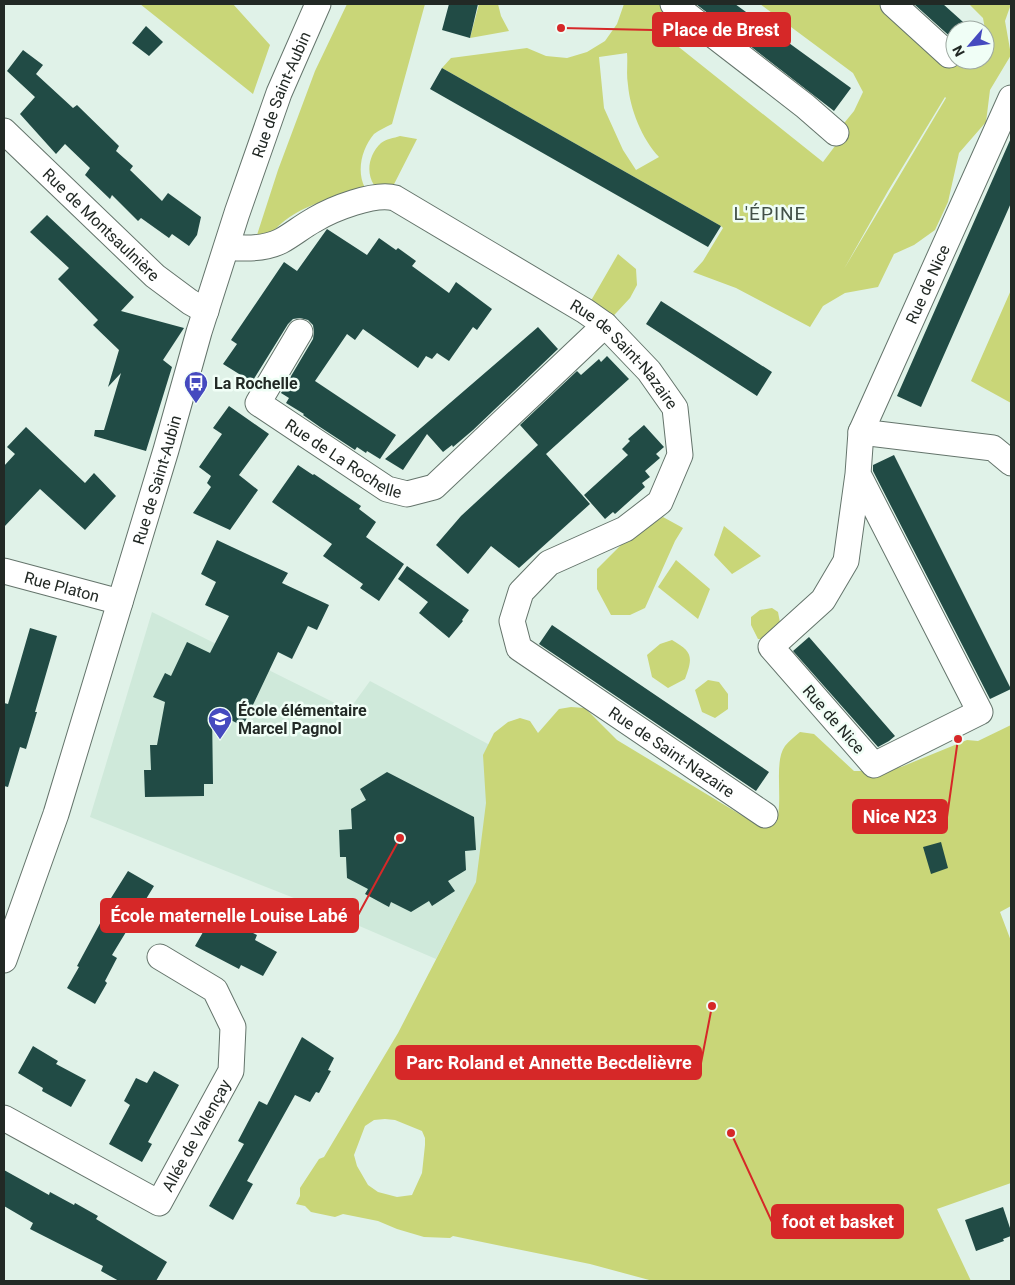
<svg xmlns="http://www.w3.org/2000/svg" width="1015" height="1285" font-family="Roboto,sans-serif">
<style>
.built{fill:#cfe9da}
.green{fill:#c9d678;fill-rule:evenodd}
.building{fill:#214b45}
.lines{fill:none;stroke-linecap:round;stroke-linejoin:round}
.street-casing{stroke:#64746b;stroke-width:27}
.street{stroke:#fff;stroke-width:25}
.labels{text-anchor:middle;stroke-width:5;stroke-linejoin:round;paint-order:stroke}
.street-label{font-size:16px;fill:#222925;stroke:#f0fef6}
.poi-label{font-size:16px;font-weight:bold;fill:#222925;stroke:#f0fef6;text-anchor:start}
.quarter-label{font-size:19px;letter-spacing:1px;fill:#425148;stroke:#f0fef6}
.leader{fill:none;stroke:#d62828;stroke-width:2}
.callout-dot{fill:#d62828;stroke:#f0fef6;stroke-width:2}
.callout{fill:#d62828;stroke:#d62828;stroke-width:2}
.callout-label{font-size:18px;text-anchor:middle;font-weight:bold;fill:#fff}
</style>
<rect width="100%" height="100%" fill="#e0f2e8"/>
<!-- built -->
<path class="built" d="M152,612L349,710L370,681L535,769L436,959L299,900L90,817Z"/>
<!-- green -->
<path class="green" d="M140,4H233L270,45L253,94Z
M347,4H425L392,124C386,127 379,130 374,134C362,148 356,171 365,188C328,200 295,205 269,236L256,238L278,170L315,71Z
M479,4H498L501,16L509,31L470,38Z
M624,4H672L655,28L823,162L841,138L836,133L854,111L863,92L853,73L760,4H893L955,60H985L986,35L983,18L969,4H1011L1005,21L1011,55L990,90L986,122L959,153L948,202L935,230L914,245L894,254L878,287L845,293L823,306L810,327L736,288L693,272L703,261L723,228L721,226L442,68L451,58L527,48L546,56L567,58L587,52L605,41L617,24ZM627,53C628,63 626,74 628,85C630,109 642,139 659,157L636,170L623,150L604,108L599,57ZM945,97L946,98L844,269L888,191Z
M400,136L417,139L388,196C365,187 364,159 381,143C386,139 394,138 400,136Z
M618,254L636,269L637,285L630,298L605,325L585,311Z
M1011,290V403L971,381Z
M663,517L683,528L675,541L645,608L630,615H611L597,589V569L624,542Z
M724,526L761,556L732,574L714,555Z
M676,560L710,589L698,619L658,587Z
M772,608L778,612L782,633L770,639H758L751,625V617L760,610Z
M672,640C693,652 693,657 685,679L668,688L652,677L647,655L660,644Z
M708,680L719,682L728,694V709L715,718L702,712L695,690Z
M571,707L585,708L617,740L756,824L776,823C784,802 773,762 785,746C789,741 795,736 800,732L814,734L854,771H880L901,767L967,740L978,741L1011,725V906L1000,912L1011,941V1183L937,1209L971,1281H653L590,1264L453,1236L450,1238L424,1237L397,1229L378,1221L343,1214L335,1217L311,1212L305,1206L296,1204L300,1196V1188L319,1159L324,1157L398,1033L476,882L486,803L483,755L494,733L508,722L520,718L530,721L538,733L559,709ZM385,1119L395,1120L422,1131L425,1138V1145L422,1173L412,1195L397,1197L378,1192L368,1185L357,1166L354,1155L365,1126L374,1120Z"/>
<!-- building -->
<path class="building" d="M449,4H478L470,38L442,30Z
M696,4H735L851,88L834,111Z
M914,4H943L972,30H955V41Z
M146,26L163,42L149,56L132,43Z
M23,50L43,65L36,74L73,108L77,105L119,146L116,151L133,166L130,170L162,201L168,193L201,217L197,235L189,246L172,234L169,238L141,218L138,221L112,195L110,199L85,175L90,168L65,144L56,154L20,114L35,97L7,71Z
M442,68L721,226L708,247L430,89Z
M1011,138V203L921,407L897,396Z
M47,215L134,297L121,311L184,328L163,360L172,367L146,451L94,436L95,430H104L121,373L108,387L119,350L93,325L98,320L58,279L69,268L30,232Z
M327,229L367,255L379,238L396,250L398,248L416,261L412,266L449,293L456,282L492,309L477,330L473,327L449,361L437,353L432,359L426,356L418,368L363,329L355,340L347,334L315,381L396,435L380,459L367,451L366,453L357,447L355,450L320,427L303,415L304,414L286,403L289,398L281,393L313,339L314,332L313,325L308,320L300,318L293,319L288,324L252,382L223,364L237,344L231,340L284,262L297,271Z
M661,301L772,372L757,396L646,324Z
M538,327L558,349L473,430L453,447L452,445L443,452L427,434L403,470L385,459Z
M607,356L629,379L546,454L590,504L519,568L491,546L468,574L436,545L461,516L538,445L520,425L577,371L581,375L599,359L601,362Z
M229,406L269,434L239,475L258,490L230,530L193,513L211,487L207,483L211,476L199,467L222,434L213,428Z
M644,425L664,447L656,454L660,458L645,471L650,477L642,483L645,487L615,514L613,512L605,519L584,495L628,455L622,449L630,441L628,439Z
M26,427L85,483L94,473L116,496L85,530L40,489L4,527V466L15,454L7,447Z
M894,455L1011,689L990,699L873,471V465Z
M298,465L313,475L314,474L361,506L359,509L376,522L366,537L404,564L379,601L360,588L363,584L323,556L332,544L272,502Z
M217,540L288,573L282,583L329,605L317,630L308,626L292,659L278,652L243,726L212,711L213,784H204V796L145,797L144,770H151L150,745H157L165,702L153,697L165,673L171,676L187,642L210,653L229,616L205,605L216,582L201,574Z
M407,566L469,610L462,620L463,621L449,638L419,613L428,602L398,579Z
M552,625L769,772L756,791L539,644Z
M30,628L57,636L35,712H37L26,749L20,747L8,787L4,786V703L8,704Z
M809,637L895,736L889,741L878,747L793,651Z
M387,772L474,817L476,850L465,851L466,870L448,881L455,891L432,906L429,901L411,912L391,902L389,907L365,894L368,889L347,878L346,857H340L339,830L352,829L351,809L366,800L360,789Z
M941,842L948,868L931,874L923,847Z
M128,871L154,886L112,955L117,958L105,981L107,983L95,1004L67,988L79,967L77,966L104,916L101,914Z
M214,913L257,935L255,940L277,952L263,976L241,965L239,969L195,946Z
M302,1037L334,1058L328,1070L331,1071L319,1093L316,1092L310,1102L295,1095L247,1181L253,1184L233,1220L209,1206L244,1144L238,1141L259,1101L267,1105Z
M33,1046L58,1061L56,1064L86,1080L71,1107L42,1091L43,1088L18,1073Z
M154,1071L179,1085L148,1142L152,1144L142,1162L109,1144L130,1105L124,1101L136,1078L147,1083Z
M4,1170L49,1195L50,1192L74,1205L75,1203L98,1216L96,1219L167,1262L156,1281H119L101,1271L103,1266L30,1229L33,1223L4,1206Z
M1003,1207L1011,1231V1236L1003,1239L1004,1241L976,1251L965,1220Z"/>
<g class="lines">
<!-- street casing -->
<g class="street-casing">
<g id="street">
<path d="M673,4L805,106L836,133"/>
<path d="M893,4L949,55"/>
<path id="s1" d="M4,131L155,276L190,302L206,311"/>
<path id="s2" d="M228,247C245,249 265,249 281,241C292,235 303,226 314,220C332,209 375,192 395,198L585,311L605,325L649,371L675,408L680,455L660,502L625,529L549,563L521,592L512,621L519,648L765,815"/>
<path id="s3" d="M300,332L258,403L387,489L407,494L434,487L605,325"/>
<path d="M861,432L993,448L1011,463"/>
<path id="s4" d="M858,474L980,712L874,765L771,647L823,600L846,561L858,474L861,432L1011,98"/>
<path id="s5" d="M4,571L120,602"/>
<path id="s6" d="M4,960L56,814L166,450L199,332L237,213L279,93L318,4"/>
<path id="s7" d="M4,1118L159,1203L231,1071L233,1027L215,990L160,957"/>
</g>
</g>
<!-- street -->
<use href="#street" class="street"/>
</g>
<!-- icons -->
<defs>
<g id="bus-pin" transform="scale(1.25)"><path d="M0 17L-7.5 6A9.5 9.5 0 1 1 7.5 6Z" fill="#454abf" stroke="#f0fef6"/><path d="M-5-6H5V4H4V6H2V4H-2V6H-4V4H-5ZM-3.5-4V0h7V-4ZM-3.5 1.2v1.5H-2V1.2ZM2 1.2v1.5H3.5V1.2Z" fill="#fff"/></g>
<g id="school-pin" transform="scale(1.25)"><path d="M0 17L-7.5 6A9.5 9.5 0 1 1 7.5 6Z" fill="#454abf" stroke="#f0fef6"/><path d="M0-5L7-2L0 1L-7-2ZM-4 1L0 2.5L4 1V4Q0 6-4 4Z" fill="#fff"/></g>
</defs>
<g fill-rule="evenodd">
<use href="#bus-pin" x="196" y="383"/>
<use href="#school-pin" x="220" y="719"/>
</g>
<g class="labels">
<!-- street labels -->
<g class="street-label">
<text dy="6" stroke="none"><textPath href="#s6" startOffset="909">Rue de Saint-Aubin</textPath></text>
<text dy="6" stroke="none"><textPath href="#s1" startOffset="135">Rue de Montsaulnière</textPath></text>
<text dy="6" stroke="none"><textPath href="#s4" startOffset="950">Rue de Nice</textPath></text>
<text dy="6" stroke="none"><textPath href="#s2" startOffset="458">Rue de Saint-Nazaire</textPath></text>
<text dy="6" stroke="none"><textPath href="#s3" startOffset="185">Rue de La Rochelle</textPath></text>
<text dy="6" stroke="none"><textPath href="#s6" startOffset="504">Rue de Saint-Aubin</textPath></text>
<text dy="6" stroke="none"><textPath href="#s5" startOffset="60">Rue Platon</textPath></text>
<text transform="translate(834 719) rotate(49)" y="6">Rue de Nice</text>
<text dy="6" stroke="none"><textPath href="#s2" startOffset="1042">Rue de Saint-Nazaire</textPath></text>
<text dy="6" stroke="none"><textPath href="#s7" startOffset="254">Allée de Valençay</textPath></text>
</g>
<!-- poi labels -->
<g class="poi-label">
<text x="214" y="389">La Rochelle</text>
<text x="238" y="716">École élémentaire<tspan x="238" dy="18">Marcel Pagnol</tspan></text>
</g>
<!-- quarter labels -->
<g class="quarter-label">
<text x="770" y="220">L'ÉPINE</text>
</g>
</g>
<!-- callouts -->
<path class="leader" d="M561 28L653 30M958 739L947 817M400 838L358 915M712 1006L701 1063M731 1133L772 1222"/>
<g class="callout-dot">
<circle cx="561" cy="28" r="5"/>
<circle cx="958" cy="739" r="5"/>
<circle cx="400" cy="838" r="5"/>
<circle cx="712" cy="1006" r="5"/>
<circle cx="731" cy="1133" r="5"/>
</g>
<g class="callout">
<rect x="653" y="13" width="137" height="33" rx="5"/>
<rect x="853" y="800" width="94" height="33" rx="5"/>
<rect x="101" y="899" width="257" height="33" rx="5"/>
<rect x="396" y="1046" width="305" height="33" rx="5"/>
<rect x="772" y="1205" width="131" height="33" rx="5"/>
</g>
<g class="callout-label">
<text x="721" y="36">Place de Brest</text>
<text x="900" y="823">Nice N23</text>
<text x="229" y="922">École maternelle Louise Labé</text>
<text x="549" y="1069">Parc Roland et Annette Becdelièvre</text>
<text x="838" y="1228">foot et basket</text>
</g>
<!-- border -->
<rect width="1015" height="1285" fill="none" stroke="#222925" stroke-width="10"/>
<!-- north arrow -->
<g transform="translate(970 45) rotate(242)"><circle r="24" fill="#f0fef6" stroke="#9ea9a2"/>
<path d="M0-4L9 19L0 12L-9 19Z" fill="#454abf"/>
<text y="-8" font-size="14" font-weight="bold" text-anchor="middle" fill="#222925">N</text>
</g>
</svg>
